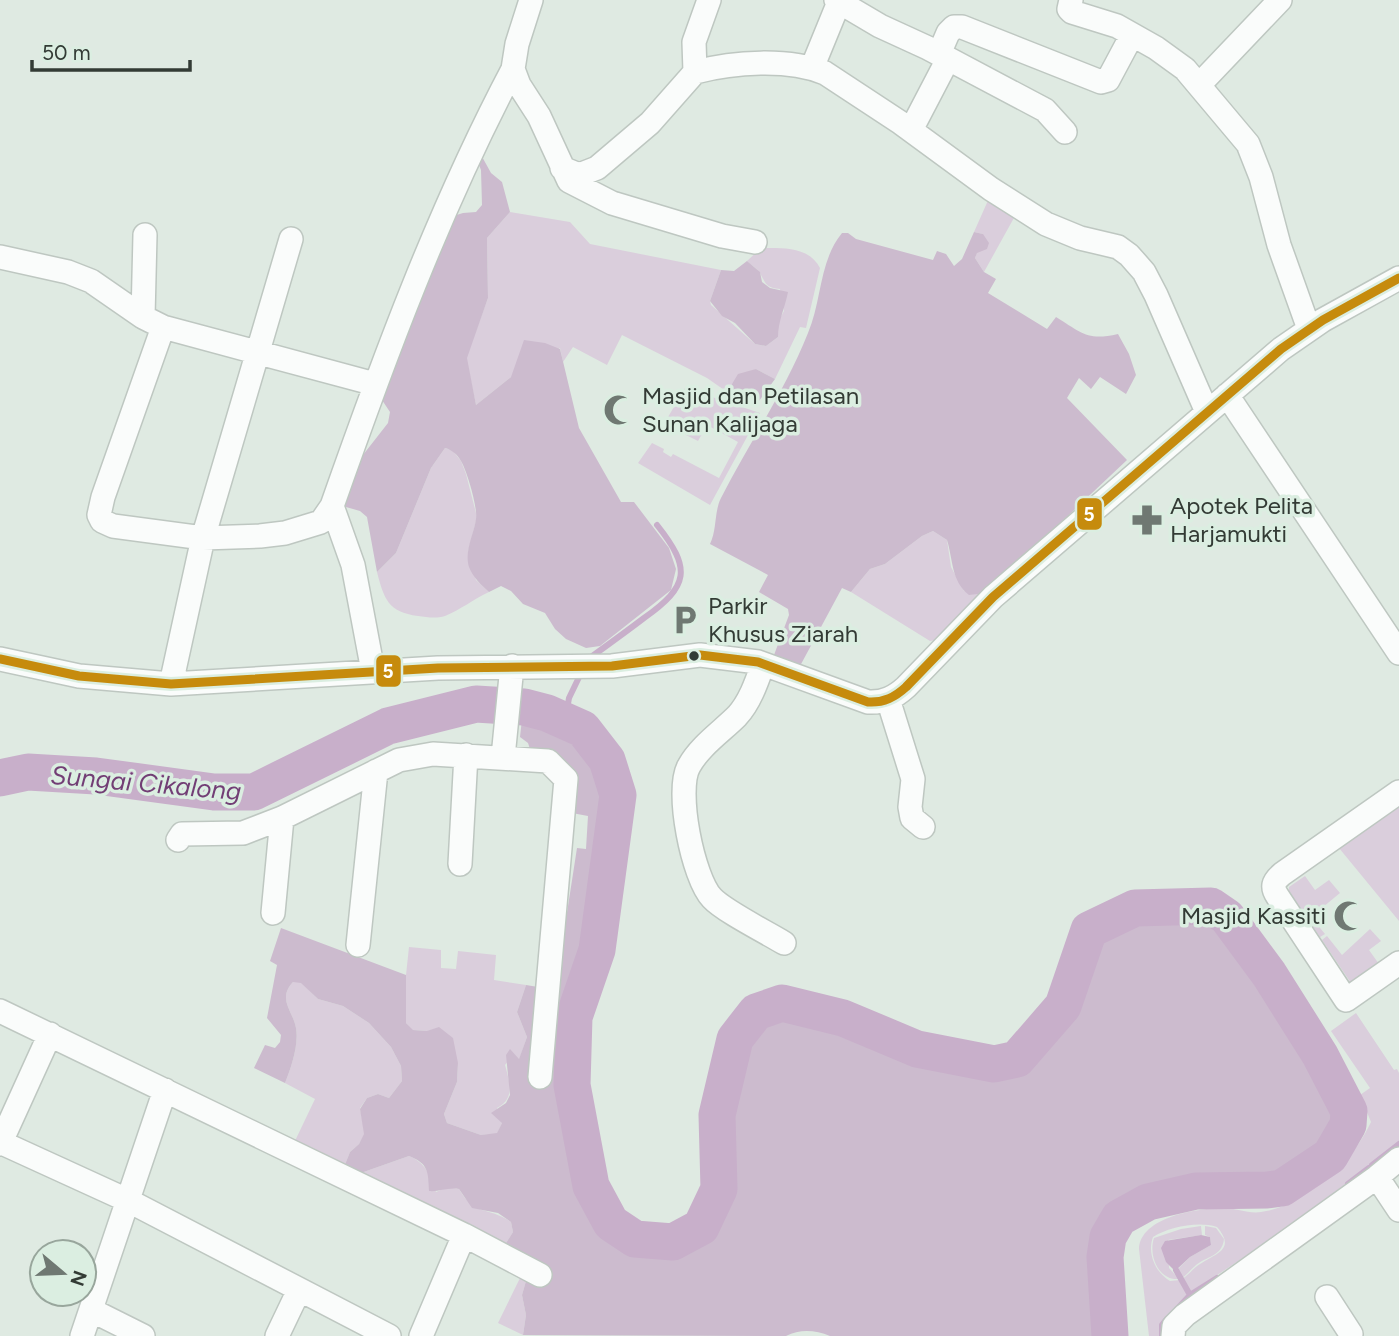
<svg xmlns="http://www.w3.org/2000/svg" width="1399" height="1336" font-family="Figtree,sans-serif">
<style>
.green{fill:#dacedc}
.forest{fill:#ccbbce}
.water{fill:#c8afca}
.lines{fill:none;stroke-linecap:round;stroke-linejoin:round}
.stream{stroke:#c8afca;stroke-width:6}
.river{stroke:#c8afca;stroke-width:37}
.minor-casing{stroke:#bec7c1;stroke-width:26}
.minor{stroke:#fafcfb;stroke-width:23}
.bus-1-casing{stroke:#dbeee1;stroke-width:14}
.bus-1{stroke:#c68b0d;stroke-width:9}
.bus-dot{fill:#333b35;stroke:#dbeee1;stroke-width:2.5}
.labels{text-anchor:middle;stroke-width:7;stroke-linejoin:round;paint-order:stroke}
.poi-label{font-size:24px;fill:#333b35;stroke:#dbeee1;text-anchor:start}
.water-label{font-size:26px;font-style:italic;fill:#723e75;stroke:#dbeee1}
.line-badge{stroke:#dbeee1;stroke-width:2.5}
.badge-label{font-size:19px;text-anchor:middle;font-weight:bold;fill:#fff}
</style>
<rect width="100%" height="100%" fill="#dfeae2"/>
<!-- green -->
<path class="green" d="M990,196L1015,216L984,272L975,258L983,234L974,232Z
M510,212L570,222L590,244L721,270L710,301L711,305L755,344L766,346L778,337V322L784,311L780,289C766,288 766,284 760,273C758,269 751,265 747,261L761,248C781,248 809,246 820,268L806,328L800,327L775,379L756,369L732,384L730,394L707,378L622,335L607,365L573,347L563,362L560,348L511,377L476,405L466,358L488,298L487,238Z
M685,388L760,413L710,505L638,463L652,443L664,449L663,452L671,457L673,454L719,478L738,442L707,425L698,441L664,424Z
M445,448L453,451L461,461L466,474L477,517L468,552L476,580L489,592C474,599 460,610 445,616C435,619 427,617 418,616C388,612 384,599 377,572L396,553L431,468Z
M933,531L947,540L951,567L964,591L986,593L936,640L930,641L851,592L870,569L885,564L922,536Z
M1399,807V921L1339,848Z
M1305,876L1315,890L1329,880L1340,893L1311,917L1325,934L1320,937L1289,891V887Z
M1370,929L1381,941L1369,950L1379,964L1351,983L1322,940L1327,936L1342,955Z
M409,947L441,950V968L456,969L458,951L496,955L494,980L526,985L517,1012L527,1037L519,1060L514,1054L505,1065C510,1083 515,1099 497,1108L502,1123L497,1134L481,1135L447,1123L444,1114L457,1082L458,1063L427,1031L412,1030L406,1023V975Z
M293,982H301L318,999L343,1006L369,1023L391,1047L401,1066L402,1081L389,1098L378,1094L367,1098L360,1108L365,1134L359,1144L350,1152L344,1167L294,1143L315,1099L285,1083C291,1068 299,1045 296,1028C293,1011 277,999 293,982Z
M1356,1013L1394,1070L1397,1069L1399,1073V1143L1288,1228L1190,1293L1182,1279C1189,1275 1193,1268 1200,1264C1217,1253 1236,1249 1217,1227C1198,1221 1169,1227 1153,1237C1147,1253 1155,1272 1170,1281L1180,1280L1187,1294L1160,1324L1161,1336H1149L1139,1249C1140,1217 1198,1208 1224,1208C1236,1208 1249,1214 1261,1212C1269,1211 1280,1208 1287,1204C1295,1201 1302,1193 1309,1188C1337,1169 1356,1154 1371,1122L1360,1095L1370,1088L1331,1031Z
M409,1156C426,1163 430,1175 436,1192L448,1187L459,1189C475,1217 488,1206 511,1222L513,1232L501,1251L358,1174Z
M1201,1226L1202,1235L1168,1240L1169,1268L1179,1279C1159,1281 1148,1256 1154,1238L1181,1229Z
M1205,1226L1216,1228L1224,1239C1222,1257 1206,1256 1195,1266C1190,1270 1187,1275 1182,1278L1178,1269L1190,1257L1211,1245L1210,1237L1205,1235Z
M521,1276L526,1281L522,1295L526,1315L523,1335L498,1323Z"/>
<!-- forest -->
<path class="forest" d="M480,153L491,173L502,182L510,212L487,238L488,298L467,358L476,405L511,377L524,340L545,343L560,349L579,428L621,502H634L669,548L676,569L671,590L600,646L586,648L566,639L555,629L545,613L523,604L511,591L501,586L489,592C481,585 473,577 469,567C464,551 474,534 476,519C478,508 467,471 461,461C457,454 452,450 445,448L431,468L396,553L377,572L367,517L360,511L346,507L341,494L352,469L388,423L390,412L380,397L447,218L463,213L476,212L482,205L481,170L476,157Z
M974,232L983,234L989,243L987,249L977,253L975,258L984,272L996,279L988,293L1047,329L1056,317C1082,333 1087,341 1118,334L1129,354L1136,375L1126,394L1100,377L1091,389L1079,378L1067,398L1127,460L986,593L969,595C951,581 953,559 947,540L933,531L922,536L885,564L870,569L851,592L842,588L800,666L774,655L789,615L788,609L759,592L768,575L710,544C717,530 714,512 721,498C749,443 785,391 808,333C822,300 819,261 842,233H848L856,239L933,260L937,251L946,254L954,266L962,259Z
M747,261L760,272L762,282L770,288L788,292C785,308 778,321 778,337L766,346L755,344L735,323L722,316L710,301L721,270L734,271Z
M756,369L775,379L759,401L750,403L730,394L732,384L738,374Z
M522,719L543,724L575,739L595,766L605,796L585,948L562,1014L560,1086L579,1191L602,1231L631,1252L675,1254L711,1236L731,1192L729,1116L746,1045L764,1022L783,1015L839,1030L914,1061L994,1077L1023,1070L1045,1048L1074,1012L1099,939L1137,920L1207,919L1217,925L1259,981L1310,1062L1336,1114V1121L1321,1147L1277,1176L1195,1178L1144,1190L1109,1209L1092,1255L1098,1336H830C815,1330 800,1329 786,1336L523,1335L526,1315L522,1295L526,1281L501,1251L513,1232L511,1222L498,1213L472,1208L459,1189C448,1187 439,1192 429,1191C428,1172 429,1164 409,1156L358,1174L344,1167L350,1152L359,1144L364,1134L360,1109L367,1098L378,1094L389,1098L402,1081L401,1066L391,1047L369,1023L343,1006L318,999L301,983L293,982C277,999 293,1011 296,1028C299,1045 291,1068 285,1083L254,1068L265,1045L275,1048L280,1042L281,1035L267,1018L277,965L270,961L281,928L406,975V1023L413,1030L427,1031L439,1027L453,1038L458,1063L457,1082L444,1114L447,1123L481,1135L497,1133L502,1123L491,1113L506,1103L510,1095L506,1055L510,1049L519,1059L527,1037L517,1012L526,985L538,987L564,932L577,848L586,849L588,816L572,813L576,796L530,749L528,743L520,737Z"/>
<!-- water -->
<path class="water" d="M1201,1235L1210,1237L1211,1245L1190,1257L1175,1271L1166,1262L1161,1248L1165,1241Z"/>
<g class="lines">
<!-- stream -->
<path class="stream" d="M588,661L591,657C609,644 627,631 644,618C689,586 692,569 657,525
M565,721L569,698L582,671
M1372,1165L1399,1144
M1348,1184L1369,1168
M1176,1270L1190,1295L1177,1309
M1190,1295L1217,1278
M1162,1336V1325L1167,1319"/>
<!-- river -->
<path class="river" d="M0,778L28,772L96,776L214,792H254L388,726L476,704L524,707L547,713L583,729L607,760L618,795L597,950L574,1017L572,1085L591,1186L611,1223L635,1239L673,1242L701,1227L719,1189L717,1115L735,1039L756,1012L782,1003L843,1018L917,1049L994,1064L1017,1059L1063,1006L1089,930L1135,908L1211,906L1227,917L1269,974L1320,1055L1349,1111L1348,1125L1330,1156L1282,1188L1267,1190L1196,1191L1148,1202L1119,1218L1108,1237L1105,1257L1110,1336"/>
<!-- minor casing -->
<g class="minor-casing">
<path id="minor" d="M531,0L517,44L513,69L519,85L539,116L569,181L612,203L722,236L755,242
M836,0L880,26L928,48L1045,110L1065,132
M1071,0L1069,9L1072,12L1117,26L1156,48L1185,69L1248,144L1261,177L1279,245L1309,329
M939,54L948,33L954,27H962L1101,82L1108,80L1132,35
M812,68L839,2
M695,72L694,42L709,0
M1199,85L1280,0
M911,130L948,59
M562,168L579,175L597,168L650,123L695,72C734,62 788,58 825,73L901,123L991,189L1046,224L1080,238L1118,247L1129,255L1144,272L1156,295L1207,412
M145,235L143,317L163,327L375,384
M0,257L68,272L91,281L143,317
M163,327L103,497L99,515L102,521L113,526L203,538L260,536L285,533L321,522L332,506C384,358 439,209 513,69
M1227,395L1399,653
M332,506L353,565L373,671
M0,659L79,676L171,684L438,668L612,666L700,655L758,662L868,702C884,703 895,697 906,687L993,597L1281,349L1323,320L1399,278
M763,664C757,681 750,702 737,716C721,732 700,746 689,766C675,790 693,878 712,898C724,911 766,932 784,943
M171,684L203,538L291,239
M888,699L913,779L910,807L912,818L923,827
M503,757L512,666
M1399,792L1282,874C1273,882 1271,887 1278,897L1346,1000L1399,963
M178,840L182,834L243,833L282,818L399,760L433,754L548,761L566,779L540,1077
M460,864L466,755
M273,913L282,818
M358,945L376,771
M0,1011L464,1235L540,1275
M0,1142L129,1201L389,1336
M0,1144L50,1034
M1399,1159L1377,1177L1399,1210
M1327,1297L1351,1334
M91,1310L143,1336
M82,1336L165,1090
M277,1336L299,1290
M421,1336L464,1235
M1173,1336L1174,1326L1185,1315L1377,1177"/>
</g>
<!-- minor -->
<use href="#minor" class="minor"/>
<!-- bus-1 casing -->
<g class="bus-1-casing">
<path id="bus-1" d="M0,659L79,676L171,684L438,668L612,666L700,655L758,662L868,702C884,703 895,697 906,687L993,597L1281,349L1323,320L1399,278"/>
</g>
<!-- bus-1 -->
<use href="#bus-1" class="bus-1"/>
</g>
<!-- icons -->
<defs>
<g id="mosque-bare" transform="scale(2.415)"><path d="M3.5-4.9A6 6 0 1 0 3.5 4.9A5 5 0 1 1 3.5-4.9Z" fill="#6f7872" stroke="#dbeee1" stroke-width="2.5" paint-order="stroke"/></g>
<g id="pharmacy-bare" transform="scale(2.415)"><path d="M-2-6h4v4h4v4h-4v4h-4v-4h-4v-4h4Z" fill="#6f7872" stroke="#dbeee1" stroke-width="2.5" paint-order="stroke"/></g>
<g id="parking-bare" transform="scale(2.415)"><path d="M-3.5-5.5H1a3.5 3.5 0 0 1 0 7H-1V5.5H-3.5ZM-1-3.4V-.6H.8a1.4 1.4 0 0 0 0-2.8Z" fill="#6f7872" stroke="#dbeee1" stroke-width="2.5" paint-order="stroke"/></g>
</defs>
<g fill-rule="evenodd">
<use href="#mosque-bare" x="619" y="410"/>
<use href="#pharmacy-bare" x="1147" y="520"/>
<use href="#parking-bare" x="685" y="620"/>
<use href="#mosque-bare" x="1349" y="916"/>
</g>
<!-- markers -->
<circle class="bus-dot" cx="694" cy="656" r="6"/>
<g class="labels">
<!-- poi labels -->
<g class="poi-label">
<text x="642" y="404">Masjid dan Petilasan<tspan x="642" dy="28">Sunan Kalijaga</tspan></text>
<text x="1170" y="514">Apotek Pelita<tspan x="1170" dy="28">Harjamukti</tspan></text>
<text x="708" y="614">Parkir<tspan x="708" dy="28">Khusus Ziarah</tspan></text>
<text x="1326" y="924" text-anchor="end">Masjid Kassiti</text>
</g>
<!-- water labels -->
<g class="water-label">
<text transform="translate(146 783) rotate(5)" y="9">Sungai Cikalong</text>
</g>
</g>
<g class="line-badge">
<rect x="1076" y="497" width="27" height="34" rx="7" fill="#c68b0d"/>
<rect x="375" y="654" width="27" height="34" rx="7" fill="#c68b0d"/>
</g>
<g class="badge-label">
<text x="1089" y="521">5</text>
<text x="388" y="678">5</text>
</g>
<!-- north arrow -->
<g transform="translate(63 1273) rotate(109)"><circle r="33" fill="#dbeee1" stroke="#98a69c" stroke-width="2"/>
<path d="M0-5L12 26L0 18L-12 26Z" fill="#6f7872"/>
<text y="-10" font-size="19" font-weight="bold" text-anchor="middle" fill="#333b35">N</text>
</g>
<!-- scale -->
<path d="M32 60v10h158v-10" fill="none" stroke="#333b35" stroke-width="3.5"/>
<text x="42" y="60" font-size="21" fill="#333b35" stroke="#dbeee1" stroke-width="5" paint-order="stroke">50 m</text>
</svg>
